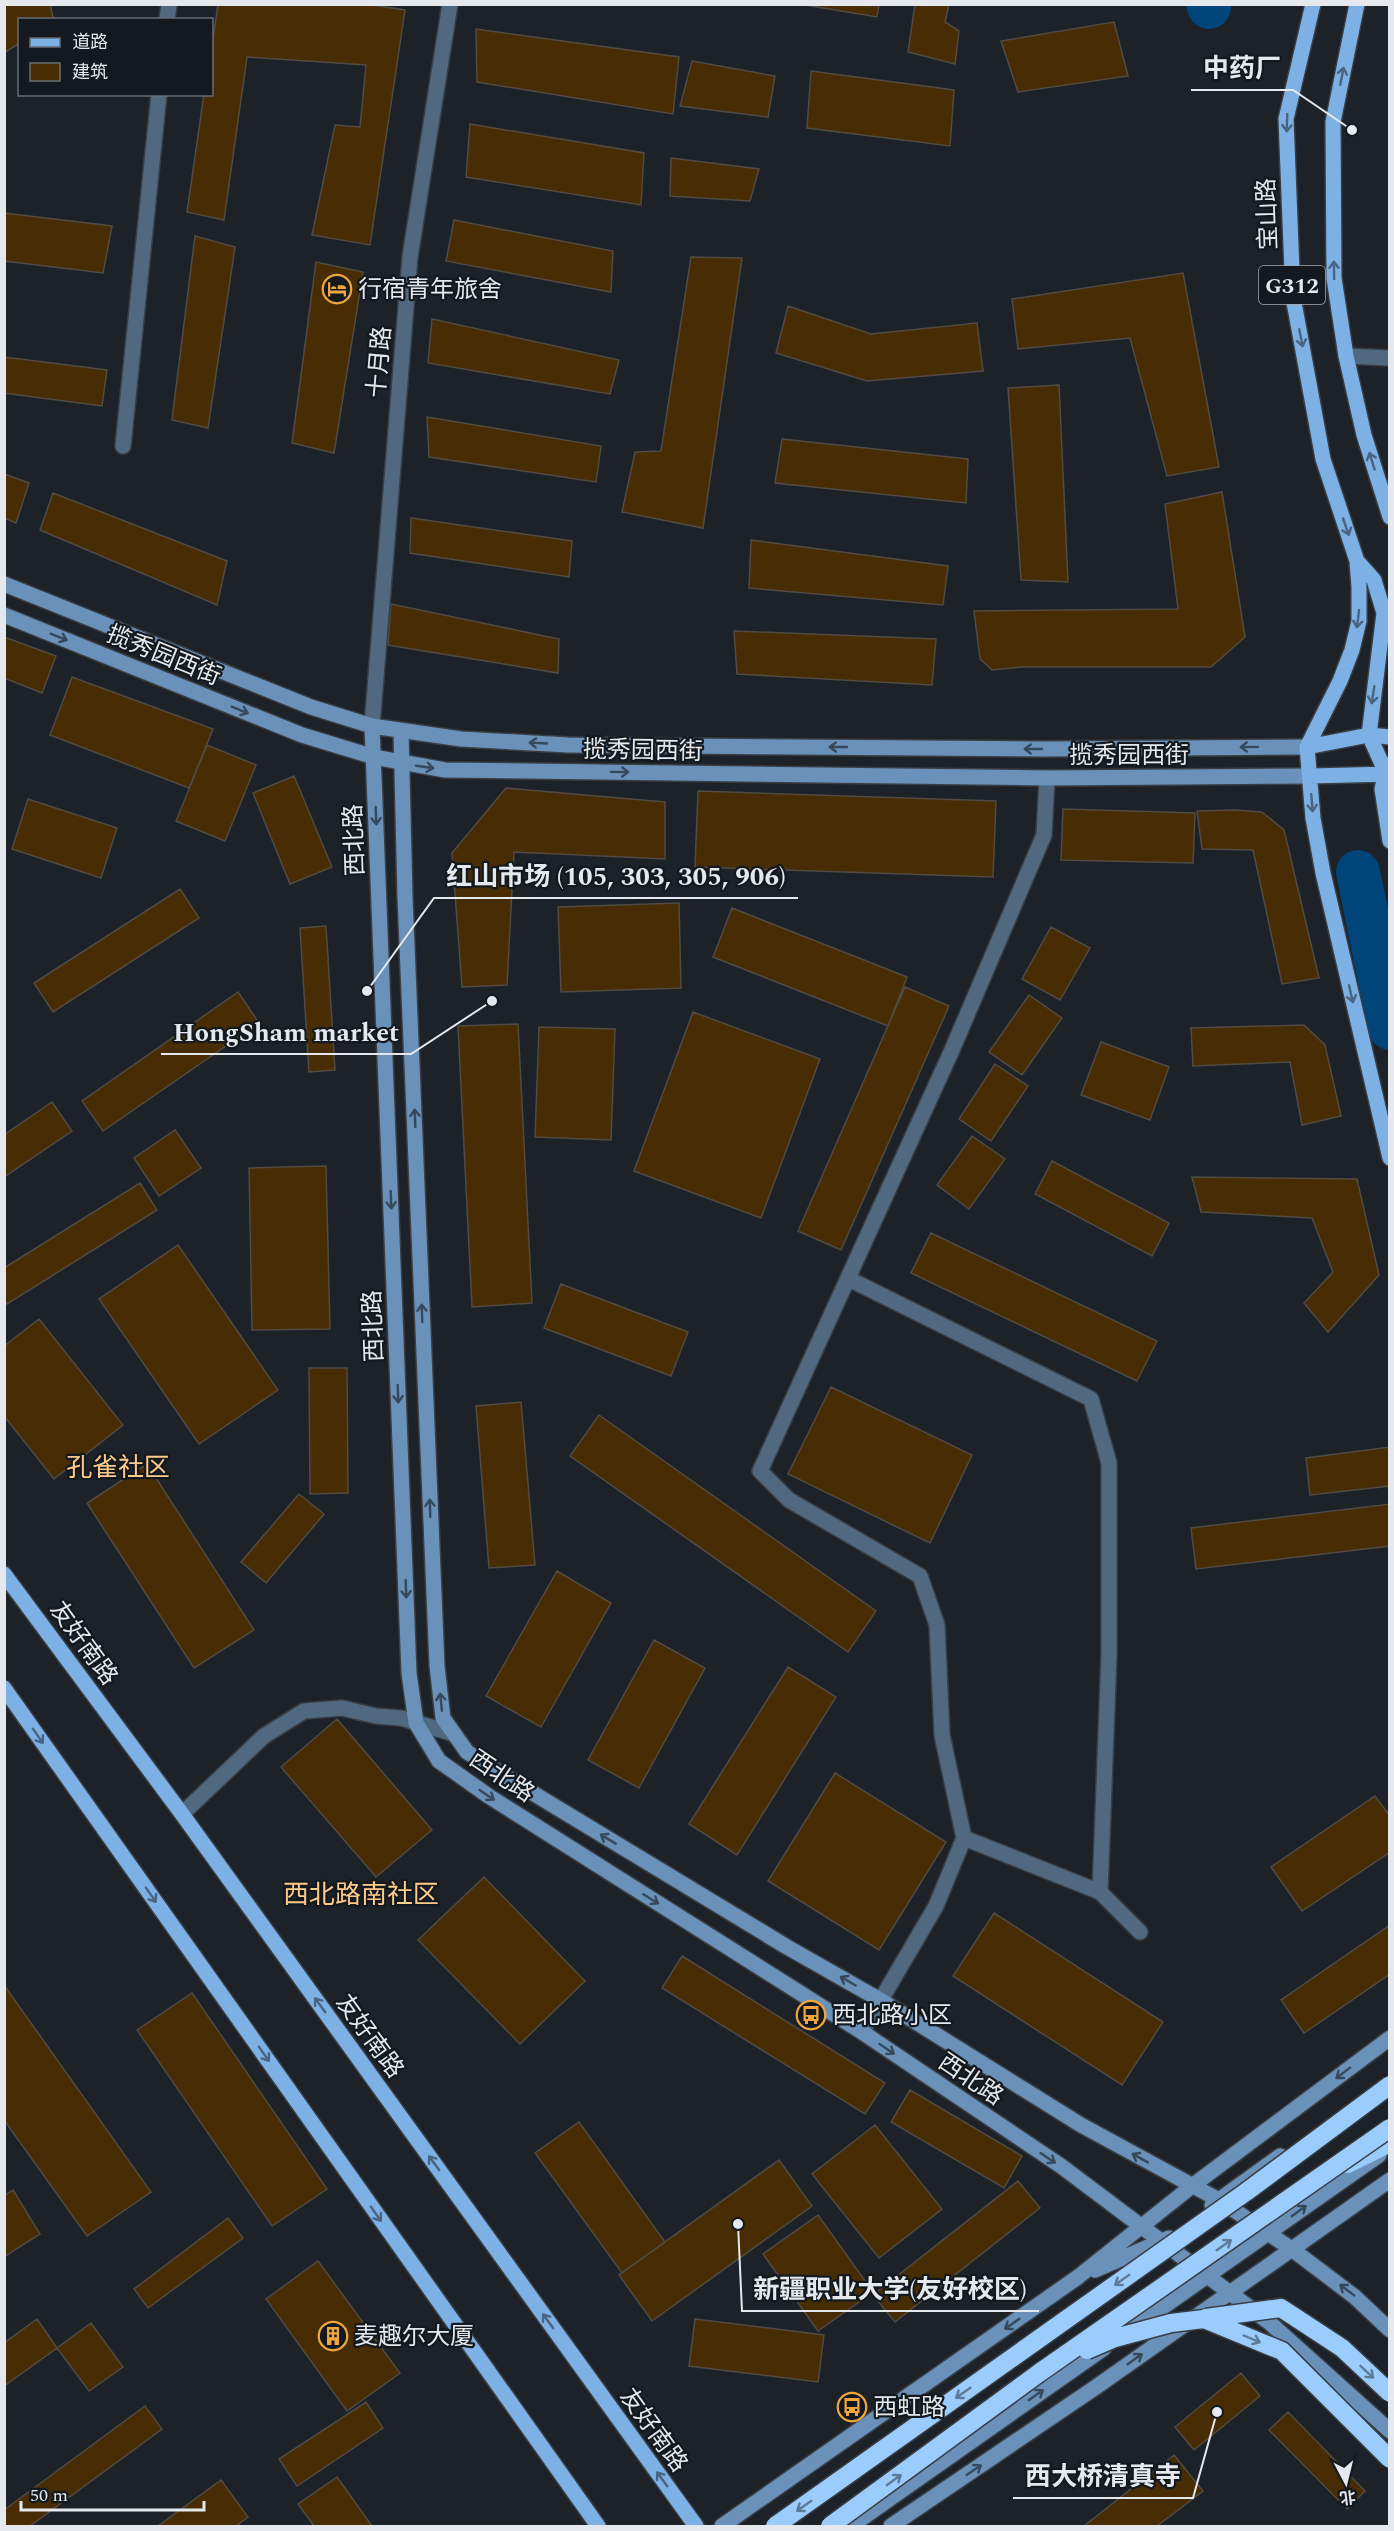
<svg xmlns="http://www.w3.org/2000/svg" width="1394" height="2531" font-family="Spectral,'Noto Sans SC',serif">
<style>
.lines{fill:none;stroke-linecap:round;stroke-linejoin:round}
.river{stroke:#00457a;stroke-width:44}
.building{fill:#482d04;stroke:#514b44;stroke-width:1.5}
.street-casing{stroke:#393e44;stroke-width:18}
.secondary-casing{stroke:#393e44;stroke-width:18}
.primary-casing{stroke:#393e44;stroke-width:18}
.highway-casing{stroke:#393e44;stroke-width:21}
.street{stroke:#506981;stroke-width:15}
.secondary{stroke:#6a91b9;stroke-width:15}
.primary{stroke:#7db0e4;stroke-width:15}
.highway{stroke:#9bccfe;stroke-width:18}
.highway-bridge-casing{stroke:#393e44;stroke-width:21;stroke-linecap:butt}
.highway-bridge{stroke:#9bccfe;stroke-width:18}
.oneway{stroke:#486481}
.oneway2{stroke:#36495c}
.oneway3{stroke:#5e7b99}
.labels{text-anchor:middle;stroke-width:4.5;stroke-linejoin:round;paint-order:stroke}
.shield{fill:#13191e;stroke:#a6abaf;stroke-width:1.5}
.shield-label{font-size:22px;font-weight:bold;fill:#e5e9ed}
.street-label{font-size:24px;fill:#e5e9ed;stroke:#13191e}
.poi-label{font-size:24px;fill:#e5e9ed;stroke:#13191e;text-anchor:start}
.neighbourhood-label{font-size:26px;fill:#ffcb8b;stroke:#13191e}
.leader{fill:none;stroke:#e5e9ed;stroke-width:2}
.callout-dot{fill:#e5e9ed;stroke:#13191e;stroke-width:2}
.callout-label{font-size:26px;text-anchor:middle;font-weight:bold;fill:#e5e9ed;stroke:#13191e;stroke-width:4.5;stroke-linejoin:round;paint-order:stroke}
</style>
<rect width="100%" height="100%" fill="#1d2228"/>
<g class="lines">
<!-- river -->
<path class="river" d="M1208,4L1209,7
M1358,872L1390,1028"/>
</g>
<!-- building -->
<path class="building" d="M4,4H50L53,17L56,20H20V55L18,44L4,53Z
M218,4H365L405,10L370,245L312,235L335,125L360,127L366,65L247,57L224,220L187,212L204,94H212V47Z
M799,4H879L877,17Z
M915,4H949L945,22L959,31L955,64L908,52Z
M1114,22L1128,76L1018,92L1001,41Z
M476,29L679,57L673,114L477,82Z
M692,61L775,76L768,117L680,106Z
M811,71L954,90L950,146L807,128Z
M470,124L644,153L641,205L466,177Z
M671,158L759,169L750,201L670,196Z
M4,213L112,226L103,273L4,261Z
M454,220L613,251L611,292L446,261Z
M195,236L235,247L208,428L172,420Z
M691,257L742,258L703,528L622,512L635,452L661,451Z
M316,262L363,272L334,453L292,443Z
M1183,273L1219,467L1167,476L1130,338L1018,349L1012,299Z
M788,306L871,334L977,323L983,371L867,381L776,353Z
M432,319L619,360L610,394L428,363Z
M4,357L107,370L102,406L4,393Z
M1059,385L1068,582L1021,580L1008,388Z
M427,417L601,446L596,482L429,457Z
M782,439L968,459L966,503L775,483Z
M4,474L29,483L16,523L4,518Z
M1222,492L1245,637L1211,667H1022L992,670L980,659L974,611L1178,609L1165,504Z
M53,493L227,561L217,605L40,530Z
M411,518L572,541L569,577L410,553Z
M751,540L948,566L943,605L749,588Z
M391,604L559,639L558,673L388,645Z
M734,631L936,639L932,685L737,674Z
M4,637L56,656L42,693L4,678Z
M72,677L213,729L189,788L50,735Z
M207,745L256,765L225,841L176,821Z
M294,776L332,867L290,884L253,793Z
M506,788L665,802V859L514,852L507,985L462,987L452,853Z
M698,791L996,801L993,877L695,867Z
M28,799L117,828L101,878L12,849Z
M1063,809L1195,813L1193,863L1061,860Z
M1235,810L1262,812L1284,830L1319,978L1282,984L1253,850L1202,849L1197,811Z
M180,889L199,918L53,1012L34,983Z
M679,903L681,988L561,992L558,907Z
M732,908L907,977L888,1026L713,957Z
M326,926L335,1070L309,1072L300,928Z
M1051,927L1090,948L1060,1000L1022,979Z
M905,987L949,1006L841,1250L798,1231Z
M238,992L259,1023L103,1131L82,1101Z
M1029,995L1062,1018L1022,1075L989,1052Z
M693,1012L820,1059L761,1218L634,1171Z
M518,1024L532,1303L472,1307L458,1026Z
M1304,1025L1325,1045L1341,1116L1302,1125L1290,1062L1193,1066L1191,1028Z
M539,1027L615,1029L611,1140L535,1137Z
M1101,1042L1169,1067L1150,1120L1081,1095Z
M995,1064L1028,1086L991,1141L959,1119Z
M52,1102L72,1131L4,1177V1135Z
M175,1130L201,1168L159,1196L134,1158Z
M972,1136L1005,1159L969,1209L937,1185Z
M1052,1161L1169,1223L1152,1256L1035,1194Z
M326,1166L330,1329L252,1330L249,1168Z
M1192,1177L1357,1179L1379,1275L1328,1332L1304,1303L1333,1272L1312,1218L1201,1212Z
M140,1183L157,1210L7,1304L4,1299V1268Z
M931,1233L1157,1341L1137,1381L911,1273Z
M178,1245L278,1390L199,1444L99,1299Z
M561,1284L688,1332L671,1376L544,1328Z
M39,1319L123,1425L54,1479L4,1416V1346Z
M309,1368H347L348,1493L310,1494Z
M831,1387L972,1455L930,1543L788,1474Z
M521,1402L535,1565L489,1568L476,1406Z
M599,1415L876,1611L848,1652L570,1456Z
M1390,1447V1486L1310,1495L1306,1458Z
M147,1464L254,1630L194,1668L87,1503Z
M299,1494L324,1514L266,1583L241,1562Z
M1390,1504V1546L1196,1569L1191,1528Z
M557,1571L611,1603L541,1727L486,1696Z
M654,1640L705,1668L639,1788L588,1760Z
M788,1667L836,1697L737,1855L689,1824Z
M337,1719L432,1830L376,1877L281,1767Z
M835,1773L946,1842L879,1950L768,1881Z
M1375,1796L1390,1816V1852L1302,1911L1271,1867Z
M484,1877L585,1981L520,2044L418,1940Z
M994,1913L1163,2022L1122,2085L953,1976Z
M1390,1925V1974L1304,2033L1281,2000Z
M682,1956L885,2083L865,2114L662,1988Z
M4,1985L151,2192L87,2236L4,2120Z
M192,1993L327,2189L272,2226L137,2030Z
M910,2090L1022,2156L1004,2188L891,2122Z
M579,2122L665,2242L622,2273L535,2153Z
M875,2125L942,2209L879,2258L812,2174Z
M779,2160L812,2206L652,2321L619,2275Z
M1018,2181L1040,2208L895,2322L873,2295Z
M13,2190L40,2234L4,2257V2196Z
M818,2215L873,2292L818,2331L763,2254Z
M228,2218L243,2238L148,2308L134,2289Z
M318,2261L400,2373L347,2411L266,2299Z
M37,2319L57,2348L4,2386V2343Z
M695,2319L824,2335L818,2382L689,2366Z
M91,2323L123,2367L89,2391L57,2348Z
M1241,2373L1260,2396L1194,2450L1175,2427Z
M366,2402L383,2428L297,2486L279,2459Z
M145,2406L162,2429L30,2526H5L4,2510Z
M1288,2412L1365,2491L1347,2509L1269,2430Z
M1174,2455L1203,2491L1157,2526H1084Z
M337,2477L372,2526H314L298,2504Z
M221,2480L248,2517L236,2526H158Z"/>
<g class="lines">
<!-- street casing -->
<g class="street-casing">
<path id="street" d="M167,20L169,4
M1346,356L1390,358
M123,446L159,94
M372,726L410,257L450,4
M849,1279L1091,1399L1109,1463V1654L1100,1892
M182,1814L264,1736L304,1711L342,1708L376,1716L401,1718L454,1734
M964,1838L1100,1892L1140,1932
M862,2032L936,1906L964,1838L942,1735L937,1625L920,1576L789,1500L760,1471L952,1050L1044,835L1047,778"/>
</g>
<!-- secondary casing -->
<g class="secondary-casing">
<path id="secondary" d="M4,584L311,707L372,726L461,739L568,745L1044,749L1307,747
M4,615L302,735L374,757L445,770L1047,778L1310,776
M372,726L409,1673L416,1723L439,1761L490,1797L862,2032L1061,2166L1270,2323L1390,2431
M401,731L405,897L437,1666L443,1718L467,1752L503,1775L787,1947L882,2001L1081,2125L1219,2200L1293,2250L1355,2297L1390,2330
M1212,2205L1280,2156
M1095,2270L1169,2238
M1126,2333L1379,2155
M722,2526L1078,2277L1192,2186L1390,2038
M851,2526L1104,2348
M891,2526L1096,2387L1390,2180"/>
</g>
<!-- primary casing -->
<g class="primary-casing">
<path id="primary" d="M1313,4L1286,119L1293,297L1323,459L1357,561L1359,587V621L1352,650L1340,681L1307,747L1313,818L1323,873L1390,1158
M1357,4L1333,122L1334,278L1346,356L1364,435L1390,517
M1357,561L1374,580L1384,613L1369,735L1386,773
M1307,747L1369,735L1390,737
M1388,765L1382,789L1390,841
M1310,776L1390,774
M4,1574L182,1814L696,2526
M4,1688L598,2526"/>
</g>
<!-- highway casing -->
<g class="highway-casing">
<path id="highway" d="M1348,2164L1390,2143"/>
</g>
<!-- street -->
<use href="#street" class="street"/>
<!-- secondary -->
<use href="#secondary" class="secondary"/>
<!-- primary -->
<use href="#primary" class="primary"/>
<!-- highway -->
<use href="#highway" class="highway"/>
<!-- highway-bridge casing -->
<g class="highway-bridge-casing">
<path id="highway-bridge" d="M1206,2318L1281,2308L1342,2348L1390,2393
M1087,2350L1115,2338L1171,2323L1204,2319L1282,2351L1390,2459
M775,2526L1246,2192L1390,2085
M830,2526L1039,2373L1390,2128"/>
</g>
<!-- highway-bridge -->
<use href="#highway-bridge" class="highway-bridge"/>
</g>
<!-- one-way arrows -->
<defs><path id="oneway-shaft" d="M-6 0H5M1.5-3L5.5 0L1.5 3" fill="none" stroke-width="1.6" stroke-linecap="round" stroke-linejoin="round" transform="scale(1.5)"/></defs>
<g class="oneway">
<use href="#oneway-shaft" transform="translate(1342 76) rotate(-79)"/>
<use href="#oneway-shaft" transform="translate(1287 123) rotate(92)"/>
<use href="#oneway-shaft" transform="translate(1334 270) rotate(-91)"/>
<use href="#oneway-shaft" transform="translate(1301 338) rotate(79)"/>
<use href="#oneway-shaft" transform="translate(1372 461) rotate(-107)"/>
<use href="#oneway-shaft" transform="translate(1346 527) rotate(71)"/>
<use href="#oneway-shaft" transform="translate(1358 619) rotate(97)"/>
<use href="#oneway-shaft" transform="translate(1373 695) rotate(99)"/>
<use href="#oneway-shaft" transform="translate(1312 803) rotate(85)"/>
<use href="#oneway-shaft" transform="translate(1351 994) rotate(77)"/>
<use href="#oneway-shaft" transform="translate(38 1736) rotate(55)"/>
<use href="#oneway-shaft" transform="translate(151 1895) rotate(55)"/>
<use href="#oneway-shaft" transform="translate(320 2005) rotate(-126)"/>
<use href="#oneway-shaft" transform="translate(264 2054) rotate(55)"/>
<use href="#oneway-shaft" transform="translate(434 2163) rotate(-126)"/>
<use href="#oneway-shaft" transform="translate(376 2214) rotate(55)"/>
<use href="#oneway-shaft" transform="translate(548 2321) rotate(-126)"/>
<use href="#oneway-shaft" transform="translate(662 2479) rotate(-126)"/>
</g>
<g class="oneway2">
<use href="#oneway-shaft" transform="translate(59 637) rotate(22)"/>
<use href="#oneway-shaft" transform="translate(240 710) rotate(22)"/>
<use href="#oneway-shaft" transform="translate(538 743) rotate(-177)"/>
<use href="#oneway-shaft" transform="translate(838 747) rotate(-180)"/>
<use href="#oneway-shaft" transform="translate(1249 747) rotate(179)"/>
<use href="#oneway-shaft" transform="translate(1033 749) rotate(-180)"/>
<use href="#oneway-shaft" transform="translate(425 767) rotate(8)"/>
<use href="#oneway-shaft" transform="translate(620 772) rotate(1)"/>
<use href="#oneway-shaft" transform="translate(376 816) rotate(88)"/>
<use href="#oneway-shaft" transform="translate(415 1118) rotate(-92)"/>
<use href="#oneway-shaft" transform="translate(391 1200) rotate(88)"/>
<use href="#oneway-shaft" transform="translate(422 1313) rotate(-92)"/>
<use href="#oneway-shaft" transform="translate(398 1394) rotate(88)"/>
<use href="#oneway-shaft" transform="translate(430 1508) rotate(-92)"/>
<use href="#oneway-shaft" transform="translate(406 1589) rotate(88)"/>
<use href="#oneway-shaft" transform="translate(441 1702) rotate(-96)"/>
<use href="#oneway-shaft" transform="translate(487 1795) rotate(34)"/>
<use href="#oneway-shaft" transform="translate(608 1839) rotate(-149)"/>
<use href="#oneway-shaft" transform="translate(651 1899) rotate(32)"/>
<use href="#oneway-shaft" transform="translate(848 1981) rotate(-150)"/>
<use href="#oneway-shaft" transform="translate(887 2049) rotate(34)"/>
<use href="#oneway-shaft" transform="translate(1343 2073) rotate(143)"/>
<use href="#oneway-shaft" transform="translate(1048 2158) rotate(34)"/>
<use href="#oneway-shaft" transform="translate(1140 2158) rotate(-151)"/>
<use href="#oneway-shaft" transform="translate(1299 2211) rotate(-36)"/>
<use href="#oneway-shaft" transform="translate(1347 2290) rotate(-143)"/>
<use href="#oneway-shaft" transform="translate(1012 2324) rotate(145)"/>
<use href="#oneway-shaft" transform="translate(1135 2359) rotate(-36)"/>
<use href="#oneway-shaft" transform="translate(1036 2395) rotate(-35)"/>
<use href="#oneway-shaft" transform="translate(974 2470) rotate(-34)"/>
</g>
<g class="oneway3">
<use href="#oneway-shaft" transform="translate(1224 2245) rotate(-35)"/>
<use href="#oneway-shaft" transform="translate(1122 2280) rotate(145)"/>
<use href="#oneway-shaft" transform="translate(1252 2339) rotate(23)"/>
<use href="#oneway-shaft" transform="translate(1367 2372) rotate(43)"/>
<use href="#oneway-shaft" transform="translate(963 2393) rotate(145)"/>
<use href="#oneway-shaft" transform="translate(894 2480) rotate(-36)"/>
<use href="#oneway-shaft" transform="translate(804 2506) rotate(145)"/>
</g>
<!-- icons -->
<defs>
<g id="hotel-ring" transform="scale(1.5)"><circle r="9.5" fill="#13191e" stroke="#f0a63e" stroke-width="1.5"/><path d="M-6-4.5h1.5V1H6V5H4.5V3h-9V5H-6ZM-4 0a1.8 1.8 0 1 1 3.6 0ZM.5 0V-2.5h3Q6-2.5 6 0Z" fill="#f0a63e"/></g>
<g id="bus-ring" transform="scale(1.5)"><circle r="9.5" fill="#13191e" stroke="#f0a63e" stroke-width="1.5"/><path d="M-5-6H5V4H4V6H2V4H-2V6H-4V4H-5ZM-3.5-4V0h7V-4ZM-3.5 1.2v1.5H-2V1.2ZM2 1.2v1.5H3.5V1.2Z" fill="#f0a63e"/></g>
<g id="building-ring" transform="scale(1.5)"><circle r="9.5" fill="#13191e" stroke="#f0a63e" stroke-width="1.5"/><path d="M-4-6H4V6H1V3H-1V6H-4ZM-2.5-4.3h1.7v1.8h-1.7ZM.8-4.3h1.7v1.8H.8ZM-2.5-1h1.7V.8h-1.7ZM.8-1h1.7V.8H.8Z" fill="#f0a63e"/></g>
</defs>
<g fill-rule="evenodd">
<use href="#hotel-ring" x="337" y="289"/>
<use href="#bus-ring" x="811" y="2015"/>
<use href="#building-ring" x="333" y="2336"/>
<use href="#bus-ring" x="852" y="2407"/>
</g>
<g class="labels">
<!-- shield labels -->
<rect class="shield" x="1259" y="266" width="66" height="38" rx="4.5"/>
<g class="shield-label">
<text x="1292" y="293">G312</text>
</g>
<!-- street labels -->
<g class="street-label">
<text transform="translate(1267 214) rotate(-92)" y="8">宝山路</text>
<text transform="translate(379 362) rotate(-85)" y="8">十月路</text>
<text transform="translate(164 655) rotate(22)" y="8">揽秀园西街</text>
<text transform="translate(643 750) rotate(1)" y="8">揽秀园西街</text>
<text x="1129" y="763">揽秀园西街</text>
<text transform="translate(354 840) rotate(-92)" y="8">西北路</text>
<text transform="translate(373 1326) rotate(-92)" y="8">西北路</text>
<text transform="translate(84 1643) rotate(54)" y="8">友好南路</text>
<text transform="translate(502 1776) rotate(34)" y="8">西北路</text>
<text transform="translate(370 2036) rotate(54)" y="8">友好南路</text>
<text transform="translate(971 2079) rotate(34)" y="8">西北路</text>
<text transform="translate(654 2430) rotate(54)" y="8">友好南路</text>
</g>
<!-- poi labels -->
<g class="poi-label">
<text x="358" y="297">行宿青年旅舍</text>
<text x="832" y="2023">西北路小区</text>
<text x="354" y="2344">麦趣尔大厦</text>
<text x="873" y="2415">西虹路</text>
</g>
<!-- neighbourhood labels -->
<g class="neighbourhood-label">
<text x="118" y="1476">孔雀社区</text>
<text x="361" y="1903">西北路南社区</text>
</g>
</g>
<!-- callouts -->
<path class="leader" d="M1352 130L1293 90H1191M367 991L434 898H798M492 1001L411 1054H161M738 2224L742 2311H1039M1217 2412L1193 2498H1013"/>
<g class="callout-dot">
<circle cx="1352" cy="130" r="6"/>
<circle cx="367" cy="991" r="6"/>
<circle cx="492" cy="1001" r="6"/>
<circle cx="738" cy="2224" r="6"/>
<circle cx="1217" cy="2412" r="6"/>
</g>
<g class="callout-label">
<text x="1242" y="77">中药厂</text>
<text x="616" y="885">红山市场 (105, 303, 305, 906)</text>
<text x="286" y="1041">HongSham market</text>
<text x="890" y="2298">新疆职业大学(友好校区)</text>
<text x="1103" y="2485">西大桥清真寺</text>
</g>
<!-- border -->
<rect width="1394" height="2531" fill="none" stroke="#e5e9ed" stroke-width="12"/>
<!-- legend -->
<rect x="18" y="18" width="195" height="78" fill="#13191e" stroke="#676c71" stroke-width="1.5"/>
<rect x="30" y="38" width="30" height="9" fill="#7db0e4" stroke="#676c71" stroke-width="1.5"/>
<text x="72" y="48" font-size="18" fill="#e5e9ed">道路</text>
<rect x="30" y="63" width="30" height="18" fill="#482d04" stroke="#676c71" stroke-width="1.5"/>
<text x="72" y="78" font-size="18" fill="#e5e9ed">建筑</text>
<!-- north arrow -->
<g transform="translate(1346 2483) rotate(173)" stroke="#13191e" stroke-width="4.5" paint-order="stroke">
<path d="M0-4.5L10 22L0 15L-10 22Z" fill="#e5e9ed"/>
<text y="-9" font-size="16" font-weight="bold" text-anchor="middle" fill="#e5e9ed">北</text>
</g>
<!-- scale -->
<path d="M21 2501v9h183v-9" fill="none" stroke="#e5e9ed" stroke-width="3"/>
<text x="30" y="2501" font-size="18" fill="#e5e9ed" stroke="#13191e" stroke-width="4.5" paint-order="stroke">50 m</text>
</svg>
